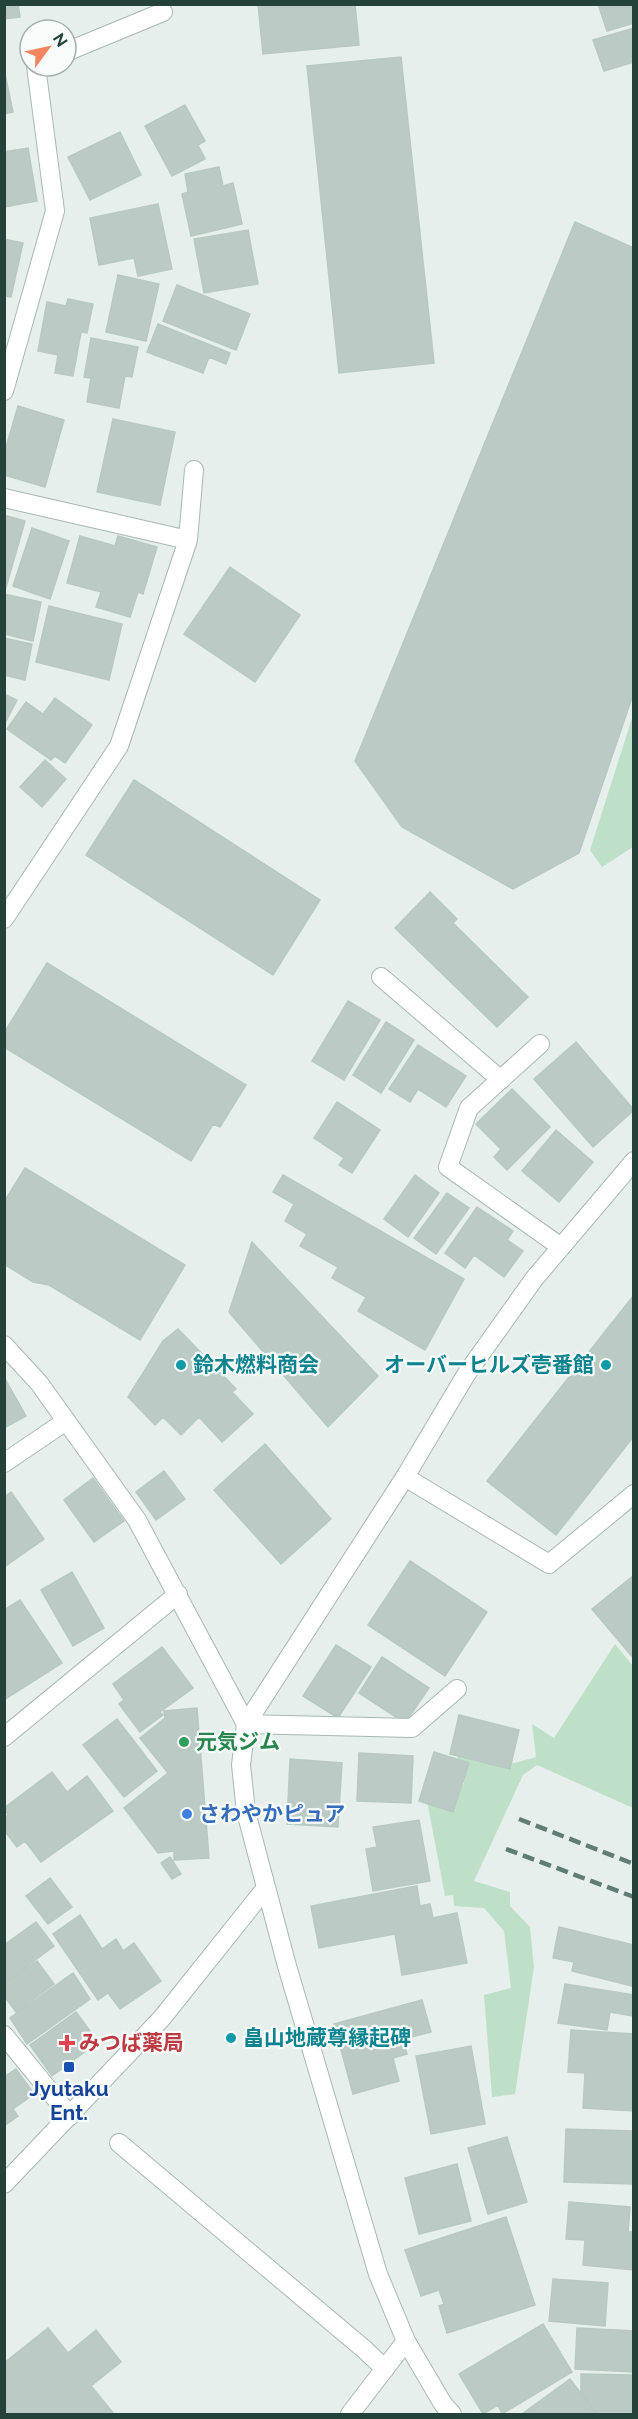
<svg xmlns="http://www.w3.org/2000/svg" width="638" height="2419" font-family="Raleway,'Noto Sans JP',sans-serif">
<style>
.green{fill:#bfe0c8}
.building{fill:#bbcac4;stroke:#b8c9c2;stroke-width:1.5}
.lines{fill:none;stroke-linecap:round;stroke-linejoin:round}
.service-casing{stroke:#a8b8b2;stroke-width:20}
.minor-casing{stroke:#a8b8b2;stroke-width:20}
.tertiary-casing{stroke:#a8b8b2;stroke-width:20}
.service{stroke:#fff;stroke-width:18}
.minor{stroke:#fff;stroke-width:18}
.tertiary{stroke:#fff;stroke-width:18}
.rail{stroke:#5f7d75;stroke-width:4.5;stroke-dasharray:12 6;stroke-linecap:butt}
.culture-dot{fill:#0f9aa8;stroke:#f7fbf9;stroke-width:2}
.leisure-dot{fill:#2e9e5b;stroke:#f7fbf9;stroke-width:2}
.shop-dot{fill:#3f7fe0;stroke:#f7fbf9;stroke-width:2}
.health-dot{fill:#e0444e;stroke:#f7fbf9;stroke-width:2}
.transit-dot{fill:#1a4fb4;stroke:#f7fbf9;stroke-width:2}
.labels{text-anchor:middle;stroke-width:4.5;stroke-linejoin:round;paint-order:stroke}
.culture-label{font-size:21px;font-weight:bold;fill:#0d838f;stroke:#f7fbf9;text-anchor:start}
.leisure-label{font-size:21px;font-weight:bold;fill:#27864d;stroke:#f7fbf9;text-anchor:start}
.shop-label{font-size:21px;font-weight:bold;fill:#366cbe;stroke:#f7fbf9;text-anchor:start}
.health-label{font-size:21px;font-weight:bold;fill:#be3a42;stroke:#f7fbf9;text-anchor:start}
.transit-label{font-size:21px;font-weight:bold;fill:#164399;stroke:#f7fbf9}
</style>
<rect width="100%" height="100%" fill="#e6efeb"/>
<!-- green -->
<path class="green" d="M633,715V847L602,867L590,850Z
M615,1644L633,1666V1808L537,1765L523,1775L474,1881L510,1892V1906L530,1927L534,1967L515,2094L492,2097L484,1995L511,1988L504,1931L484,1908L454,1906L453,1895L445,1896L426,1795L464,1784L455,1748L511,1764L536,1757L532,1724L554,1738Z"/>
<!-- building -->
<path class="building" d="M4,4H18L20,17L4,19Z
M258,4H355L359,45L263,54Z
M598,4H634V23L607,31Z
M634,28V62L604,71L593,40Z
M401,57L434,363L339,373L307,66Z
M4,69L13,112L4,114Z
M185,105L205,141L198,145L205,159L172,176L145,126Z
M120,132L141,175L90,200L68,157Z
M28,148L37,201L4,207V152Z
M219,167L223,186L233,183L242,224L191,236L182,194L188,192L185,174Z
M158,204L172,269L138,276L134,258L99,265L90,218Z
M575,222L634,248V692L579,853L513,889L402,827L355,761Z
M248,230L258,284L204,293L194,239Z
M4,239L23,243L11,297L4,296Z
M118,275L159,284L146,341L106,332Z
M177,285L250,314L236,350L163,321Z
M68,299L93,304L87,333L81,332L73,376L55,373L58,355L38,351L47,302L66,306Z
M158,324L230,353L226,364L209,357L203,373L147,352Z
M91,338L138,347L132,377L125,376L119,408L87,402L91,378L84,377Z
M18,406L64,420L45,487L4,475V454Z
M113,419L175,432L160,505L97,492Z
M4,515L25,521L5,591H4Z
M32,528L69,541L50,599L13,586Z
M80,536L115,546L118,536L157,547L143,594L138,592L130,617L96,607L101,592L67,583Z
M230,567L300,615L255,682L184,634Z
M4,594L41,602L33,641L4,634Z
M49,606L122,624L109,680L36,662Z
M4,638L32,644L25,680L4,675Z
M4,694L17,700L4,725Z
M55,698L92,725L65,763L55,756L51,760L7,729L26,702L43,714Z
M45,760L66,779L42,807L20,787Z
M134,780L320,900L273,975L86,855Z
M430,892L457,919L453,923L528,997L497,1027L395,928Z
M47,963L246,1085L220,1127L213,1124L191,1161L4,1047V1033Z
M348,1001L380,1020L344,1080L312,1061Z
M386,1022L414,1040L381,1093L353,1075Z
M576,1042L634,1110L593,1147L534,1079Z
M418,1045L466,1076L446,1107L418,1089L410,1102L389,1089Z
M512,1089L550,1127L507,1170L494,1157L501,1149L476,1124Z
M337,1102L380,1130L352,1173L339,1165L344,1158L314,1138Z
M556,1130L593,1162L559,1202L522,1171Z
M25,1168L185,1265L140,1340L49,1285L33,1282L4,1264V1202Z
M283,1175L464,1279L425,1350L358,1311L366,1297L332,1278L338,1267L300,1246L307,1234L285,1221L294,1204L273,1192Z
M415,1175L439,1193L408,1237L384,1219Z
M447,1193L469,1208L436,1254L414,1238Z
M477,1207L513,1231L507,1240L523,1251L504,1277L474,1255L465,1268L445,1253Z
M252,1242L378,1376L328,1427L229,1312Z
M634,1295V1436L556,1535L487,1481Z
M178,1329L236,1389L232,1392L253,1414L222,1442L199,1417L181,1435L163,1417L155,1425L128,1397L163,1341Z
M4,1377L26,1416L4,1428Z
M265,1444L331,1519L281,1564L214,1490Z
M164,1471L185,1499L156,1520L136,1492Z
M93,1478L124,1521L94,1542L64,1500Z
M11,1492L44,1539L4,1567V1497Z
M410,1561L487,1612L445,1676L368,1625Z
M72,1572L104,1628L73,1646L41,1590Z
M634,1575V1659L592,1609Z
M20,1600L62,1663L4,1700V1610Z
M336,1645L371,1667L338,1718L303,1696Z
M162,1647L193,1688L160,1712L163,1715L140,1732L119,1704L124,1700L113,1684Z
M382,1657L429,1688L405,1723L359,1693Z
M197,1708L209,1858L174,1860V1851L158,1853L124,1808L168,1773L140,1738L165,1718L164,1711Z
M459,1715L519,1730L510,1769L450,1754Z
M117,1719L157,1771L124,1797L83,1745Z
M434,1752L469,1763L453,1812L419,1801Z
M359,1753L413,1756L411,1803L357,1801Z
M290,1759L342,1763L338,1827L287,1824Z
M52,1772L67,1792L87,1776L113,1811L41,1862L25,1841L17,1847L4,1830V1818L8,1815L4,1808Z
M419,1820L430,1881L373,1891L366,1849L377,1847L373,1827Z
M170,1857L181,1874L172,1879L161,1863Z
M50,1878L72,1907L48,1924L26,1896Z
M417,1886L420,1906L430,1904L433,1918L457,1913L467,1963L402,1975L395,1934L319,1948L311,1906Z
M80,1915L102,1949L116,1939L123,1951L134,1943L161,1981L120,2009L108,1993L98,2000L53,1934Z
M36,1922L54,1946L4,1983V1945Z
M559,1927L634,1945L632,1986L572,1971L574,1962L553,1958Z
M37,1961L54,1984L16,2012L4,1996V1984Z
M73,1973L90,1999L27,2044L10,2018Z
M565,1984L634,1995V2016L610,2012L607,2030L558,2023Z
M422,2000L431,2032L403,2039L407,2054L393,2058L399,2081L353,2094L334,2024Z
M76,2012L98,2042L52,2076L30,2045Z
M571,2030L634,2034V2111L583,2108L585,2073L568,2072Z
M471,2046L485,2124L431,2134L416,2056Z
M16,2069L34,2094L13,2109L18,2116L4,2126V2077Z
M566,2129L634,2131V2184L564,2182Z
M507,2137L527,2202L488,2214L468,2148Z
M457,2164L471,2221L419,2234L405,2178Z
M569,2202L630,2207L628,2232H634V2270L583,2265L585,2240L566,2239Z
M506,2217L535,2305L447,2333L439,2306L444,2304L439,2290L421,2296L405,2250Z
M553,2279L608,2283L605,2326L549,2321Z
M543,2324L572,2372L502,2414L498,2405L483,2414L459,2374Z
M48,2328L68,2353L96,2330L121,2362L91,2386L114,2414H4V2363Z
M577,2328L634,2331V2372L575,2369Z
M581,2374L634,2375V2412H595L581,2392Z
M570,2379L597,2414H522Z"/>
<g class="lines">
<!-- service casing -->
<g class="service-casing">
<path id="service" d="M381,977L501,1080
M540,1044L469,1108L448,1167L561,1247
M4,1463L66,1421
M405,1477L549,1564L634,1494
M246,1724L412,1728L457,1689
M4,2035L70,2116
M119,2143L364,2349L385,2369
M350,2414L406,2341"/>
</g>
<!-- minor casing -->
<g class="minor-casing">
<path id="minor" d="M66,52L163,12
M4,391L55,211L36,66
M4,498L188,540
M4,919L119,746L188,540L194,470
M4,1345L39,1383L137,1520L246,1724
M4,1737L178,1594"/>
</g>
<!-- tertiary casing -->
<g class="tertiary-casing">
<path id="tertiary" d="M4,2184L162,2018L265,1889
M452,2414L443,2404L406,2341L378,2274L287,1966L246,1812L241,1765L246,1724L405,1477L467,1373L534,1279L634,1161"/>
</g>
<!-- service -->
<use href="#service" class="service"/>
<!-- minor -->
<use href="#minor" class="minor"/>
<!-- tertiary -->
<use href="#tertiary" class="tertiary"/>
<!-- rail -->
<path class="rail" d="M519,1819L634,1864
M506,1849L634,1897"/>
</g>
<!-- markers -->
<g class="culture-dot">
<circle cx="181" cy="1365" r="6"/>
<circle cx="606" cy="1365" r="6"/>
<circle cx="231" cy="2038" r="6"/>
</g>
<circle class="leisure-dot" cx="184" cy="1742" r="6"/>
<circle class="shop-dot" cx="187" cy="1814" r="6"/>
<path class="health-dot" d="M64 2034h6v6h6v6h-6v6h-6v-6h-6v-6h6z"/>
<rect class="transit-dot" x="63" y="2061" width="12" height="12" rx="3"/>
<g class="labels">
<!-- culture labels -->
<g class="culture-label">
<text x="193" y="1372">鈴木燃料商会</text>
<text x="594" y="1372" text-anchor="end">オーバーヒルズ壱番館</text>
<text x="243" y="2045">畠山地蔵尊縁起碑</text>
</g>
<!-- leisure labels -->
<g class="leisure-label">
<text x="196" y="1749">元気ジム</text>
</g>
<!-- shop labels -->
<g class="shop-label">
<text x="199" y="1821">さわやかピュア</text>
</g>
<!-- health labels -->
<g class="health-label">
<text x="79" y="2050">みつば薬局</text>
</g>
<!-- transit labels -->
<g class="transit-label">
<text x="69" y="2096">Jyutaku<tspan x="69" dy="24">Ent.</tspan></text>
</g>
</g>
<!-- border -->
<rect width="638" height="2419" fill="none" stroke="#24423a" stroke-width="12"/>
<!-- north arrow -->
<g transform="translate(48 48) rotate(57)"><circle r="28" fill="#f7fbf9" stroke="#a3b1ad" stroke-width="1.5"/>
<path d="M0-4.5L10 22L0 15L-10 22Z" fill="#f4845f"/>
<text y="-9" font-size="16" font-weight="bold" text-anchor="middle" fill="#24423a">N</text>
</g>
</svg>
